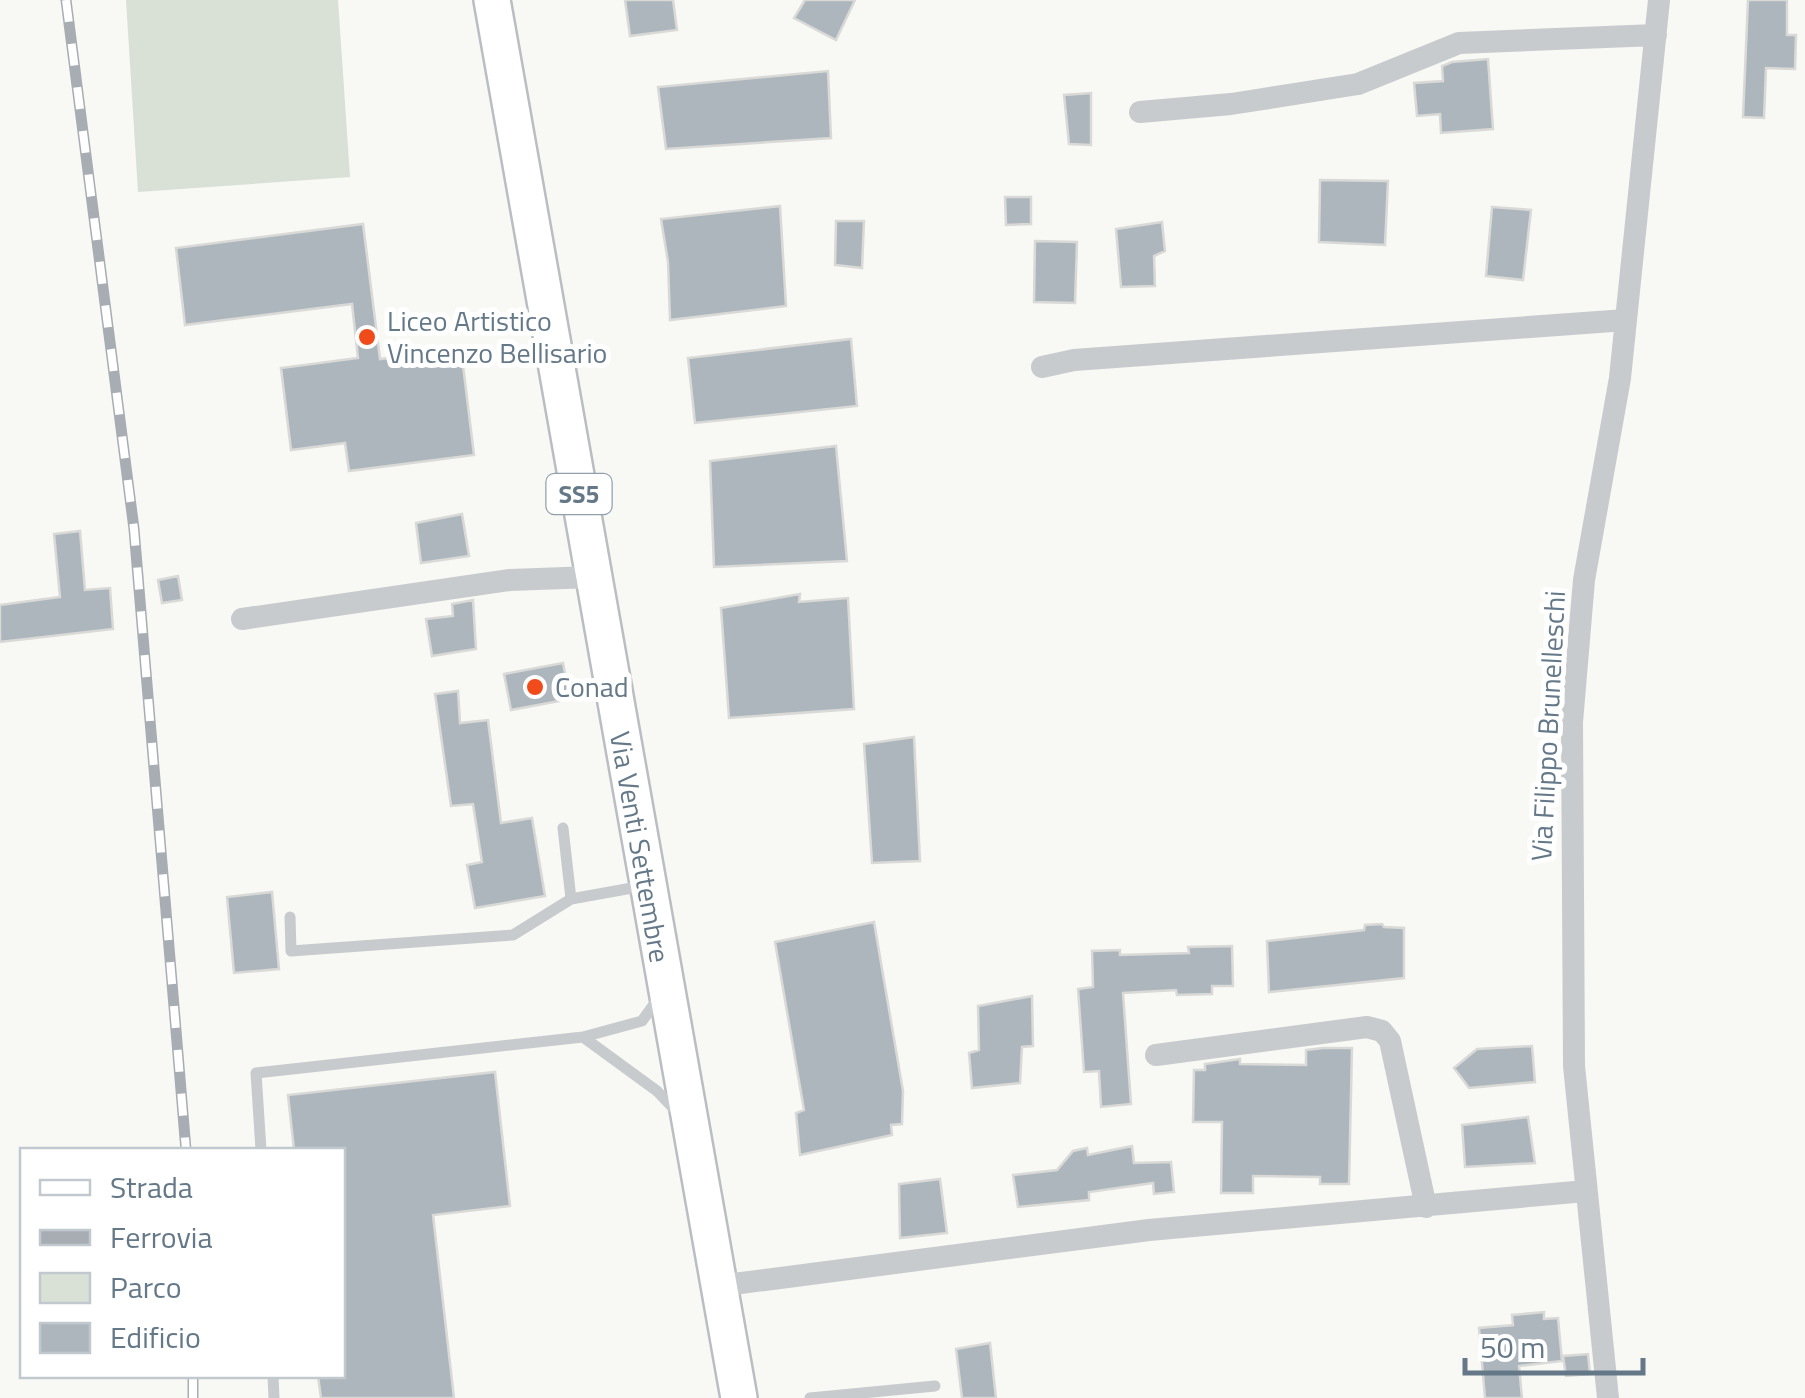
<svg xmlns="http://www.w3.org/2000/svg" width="1805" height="1398" font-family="'Titillium Web',sans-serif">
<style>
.green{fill:#d9e0d5}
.building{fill:#adb6bc;stroke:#d9d9d7;stroke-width:2.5}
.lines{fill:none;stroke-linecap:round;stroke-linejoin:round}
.primary-casing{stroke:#babec2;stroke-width:40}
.lane{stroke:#c7cbce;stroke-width:11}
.street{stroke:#c7cbce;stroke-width:22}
.primary{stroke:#fff;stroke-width:35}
.rail-casing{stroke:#a7adb3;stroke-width:11}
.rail{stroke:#fff;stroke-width:8;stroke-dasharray:22;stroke-linecap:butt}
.poi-dot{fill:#f14b1b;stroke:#fff;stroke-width:4}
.labels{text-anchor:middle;stroke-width:10;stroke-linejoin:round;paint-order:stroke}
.shield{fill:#fff;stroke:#92a0ac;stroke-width:2.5}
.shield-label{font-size:25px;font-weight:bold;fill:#647888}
.poi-label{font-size:28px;fill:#647888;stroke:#fff;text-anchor:start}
.street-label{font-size:28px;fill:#647888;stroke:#fff}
</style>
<rect width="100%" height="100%" fill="#f8f8f4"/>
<!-- green -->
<path class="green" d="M126,0H338L350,177L138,192Z"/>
<!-- building -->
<path class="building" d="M625,0H673L677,30L630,36Z
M805,0H855L836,40L794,18Z
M1748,0H1787V35H1796L1795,69L1766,68L1764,118L1743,117Z
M1488,59L1493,129L1441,133L1440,114L1417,116L1414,83L1443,81L1442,66L1452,62Z
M828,71L831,138L666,149L658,87Z
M1091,93V145L1069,144L1064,95Z
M1320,180L1388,181L1385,245L1319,242Z
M1005,197H1031V224L1006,225Z
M780,206L786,306L670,320L668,262L661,219Z
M1492,207L1531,210L1523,280L1486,276Z
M836,221H864L862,268L835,265Z
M1162,222L1165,251L1154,256L1155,286L1121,287L1116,229Z
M363,224L380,359L461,349L474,455L349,471L345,443L291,450L281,368L358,358L352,304L185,325L176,248Z
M1035,241L1077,242L1075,303L1034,302Z
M851,339L857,406L695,423L688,358Z
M836,446L847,561L714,567L710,461Z
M462,514L469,556L421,563L416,523Z
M80,531L85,590L110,588L113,629L0,642V605L60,597L54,534Z
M178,576L182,600L162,603L158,580Z
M800,594L799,602L848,598L854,709L729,718L721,608Z
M473,600L476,649L432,656L426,619L453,616L452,604Z
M563,663L570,699L511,710L504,674Z
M458,691L460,723L488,720L501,823L532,818L545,896L475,908L467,865L482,862L473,804L451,806L435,694Z
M914,737L920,861L872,863L864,744Z
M272,892L279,969L234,973L227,897Z
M874,922L903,1091L902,1124L891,1125L892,1135L800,1155L796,1113L804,1110L775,942Z
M1382,924L1384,927L1404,928V978L1269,992L1267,941L1364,930L1365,925Z
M1232,946L1233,986H1212V994L1177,995L1176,990L1123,993L1131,1104L1101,1107L1099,1071L1084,1072L1078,989L1093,987L1092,951L1120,950V955L1189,953L1188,947Z
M1032,996L1033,1046L1022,1047L1020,1083L972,1088L969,1053L979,1050L978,1006Z
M1532,1046L1535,1082L1469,1088L1454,1068L1477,1049Z
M1323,1048H1352L1349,1184H1320V1177L1253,1176V1193H1221L1222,1122H1193L1194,1070H1205V1064L1240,1059V1064L1306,1065V1050Z
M495,1072L510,1206L433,1215L454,1398H321L318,1376H342V1150H294L288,1095Z
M1528,1117L1535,1163L1465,1167L1462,1125Z
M1132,1146L1134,1163L1171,1162L1174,1192L1154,1194L1153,1183L1089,1192V1200L1018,1207L1013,1175L1057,1170L1073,1151L1087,1148L1088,1155Z
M940,1179L947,1233L900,1238L899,1184Z
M1544,1312V1319L1558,1318L1562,1361L1519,1366L1522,1398H1485L1479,1328L1513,1325L1512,1315Z
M990,1343L996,1398H962L956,1349Z
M1588,1354L1590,1374L1566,1376L1563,1356Z"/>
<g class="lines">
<!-- primary casing -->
<g class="primary-casing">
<path id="primary" d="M492,0L739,1398"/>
</g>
<!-- lane -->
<path class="lane" d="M563,828L571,899L643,886
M290,917L291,951L513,935L571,899
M583,1037L657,1091L677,1112
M261,1150L256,1073L583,1037L642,1021L660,996
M273,1376L274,1398
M810,1398L935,1386"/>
<!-- street -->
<path class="street" d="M1140,112L1231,104L1358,84L1459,43L1656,35
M1042,367L1074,360L1626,320
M242,619L510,580L593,577
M1156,1055L1367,1027L1382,1031L1390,1041L1426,1207
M718,1286L1149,1230L1586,1191
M1608,1398L1574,1066L1572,722L1584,580L1620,378L1659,0"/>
<!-- primary -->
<use href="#primary" class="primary"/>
<!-- rail casing -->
<g class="rail-casing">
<path id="rail" d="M66,0L134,529L186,1150
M193,1398V1376"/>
</g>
<!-- rail -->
<use href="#rail" class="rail"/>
</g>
<!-- markers -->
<g class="poi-dot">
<circle cx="367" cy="337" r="10"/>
<circle cx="535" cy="687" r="10"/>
</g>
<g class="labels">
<!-- shield labels -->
<rect class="shield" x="546.5" y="474" width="65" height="40" rx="8"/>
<g class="shield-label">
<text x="579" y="503">SS5</text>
</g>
<!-- poi labels -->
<g class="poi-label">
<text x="387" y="331">Liceo Artistico<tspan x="387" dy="32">Vincenzo Bellisario</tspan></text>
<text x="555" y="697">Conad</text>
</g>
<!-- street labels -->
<g class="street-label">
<text transform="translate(1548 726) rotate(-87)" y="10">Via Filippo Brunelleschi</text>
<text transform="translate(640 847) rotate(80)" y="10">Via Venti Settembre</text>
</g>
</g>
<!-- legend -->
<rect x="20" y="1148" width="325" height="230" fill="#ffffff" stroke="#c1c9cf" stroke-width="2.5"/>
<rect x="40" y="1180" width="50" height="15" fill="#ffffff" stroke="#c1c9cf" stroke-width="2.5"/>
<text x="110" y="1198" font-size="30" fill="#647888">Strada</text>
<rect x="40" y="1230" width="50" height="15" fill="#a7adb3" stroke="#c1c9cf" stroke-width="2.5"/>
<text x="110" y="1248" font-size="30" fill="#647888">Ferrovia</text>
<rect x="40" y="1273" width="50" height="30" fill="#d9e0d5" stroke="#c1c9cf" stroke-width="2.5"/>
<text x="110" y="1298" font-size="30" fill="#647888">Parco</text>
<rect x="40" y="1323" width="50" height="30" fill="#adb6bc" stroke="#c1c9cf" stroke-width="2.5"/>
<text x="110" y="1348" font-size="30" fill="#647888">Edificio</text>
<!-- scale -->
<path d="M1465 1358v15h178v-15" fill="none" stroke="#647888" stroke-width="5"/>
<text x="1480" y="1358" font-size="30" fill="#647888" stroke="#ffffff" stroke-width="8" paint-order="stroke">50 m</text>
</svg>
